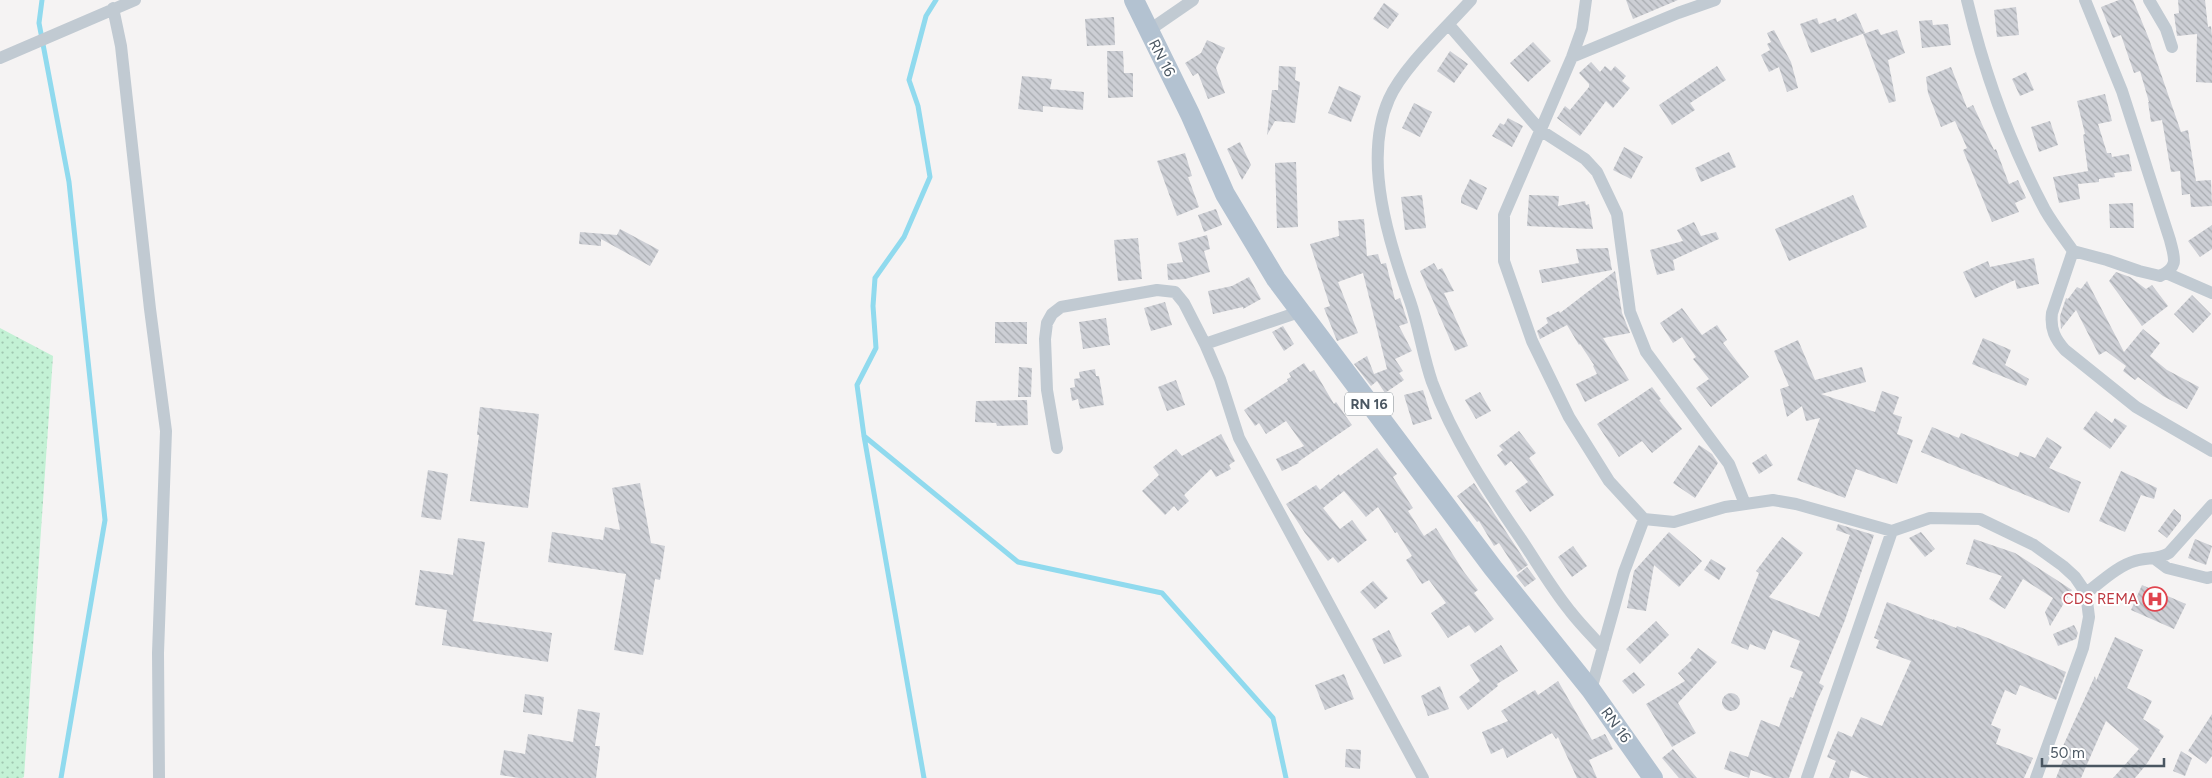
<svg xmlns="http://www.w3.org/2000/svg" width="2212" height="778" font-family="Figtree,sans-serif">
<style>
.grass{fill:url(#grass-dots)}
.lines{fill:none;stroke-linecap:round;stroke-linejoin:round}
.stream{stroke:#90daee;stroke-width:5}
.building{fill:url(#building-back-hatch)}
.minor{stroke:#c1cad2;stroke-width:12}
.primary{stroke:#b3c2d1;stroke-width:20}
.labels{text-anchor:middle;stroke-width:4;stroke-linejoin:round;paint-order:stroke}
.shield{fill:#fff;stroke:#808990;stroke-width:1}
.shield-label{font-size:14px;font-weight:bold;fill:#4a5661}
.street-label{font-size:15px;fill:#4a5661;stroke:#fff}
.health-label{font-size:15px;fill:#be3a42;stroke:#fff;text-anchor:end}
</style>
<defs>
<pattern id="grass-dots" width="8" height="8" patternUnits="userSpaceOnUse" patternTransform="scale(1.25)"><rect width="8" height="8" fill="#c3f1d5"/><path d="M2 2h.1M6 6h.1" fill="none" stroke="#a0c6b0" stroke-width="1.8" stroke-linecap="round"/></pattern>
<pattern id="building-back-hatch" width="6" height="6" patternUnits="userSpaceOnUse" patternTransform="scale(1.25)"><rect width="6" height="6" fill="#cdcfd5"/><path d="M-1 5l2 2M0 0l6 6M5-1l2 2" fill="none" stroke="#a8abb0"/></pattern>
</defs>
<rect width="100%" height="100%" fill="#f5f3f3"/>
<!-- grass -->
<path class="grass" d="M0,328L53,356L24,777L22,778H0Z"/>
<g class="lines">
<!-- stream -->
<path class="stream" d="M42,0L39,23L69,182L105,520L61,778
M864,436L1018,562L1162,593L1273,718L1286,778
M924,778L864,436L857,385L876,348L873,306L875,278L904,237L930,177L918,106L909,80L926,16L936,0"/>
</g>
<!-- building -->
<path class="building" d="M1626,0H1678L1633,19Z
M2119,0H2133L2149,39L2181,132L2188,130L2196,181L2211,180L2212,206L2191,207L2190,194L2182,195L2180,171L2171,172L2162,120L2151,122L2148,102H2149L2140,71L2134,73L2121,35L2113,38L2101,7Z
M2178,0H2205L2208,27L2211,26L2212,36V83L2196,82L2197,34L2177,36L2174,14L2179,13Z
M1384,3L1399,14L1388,29L1373,19Z
M2016,7L2019,35L1997,37L1994,10Z
M1856,13L1865,33L1811,53L1800,24L1817,18L1819,24L1836,18L1837,22Z
M1114,17L1115,45L1087,46L1085,19Z
M1932,20L1933,25L1948,24L1951,45L1922,48L1919,21Z
M1878,29L1881,35L1897,30L1905,53L1888,60L1896,101L1889,103L1863,34Z
M1774,30L1791,62L1798,88L1787,92L1779,67L1769,72L1761,55L1770,50L1767,44L1771,42L1767,33Z
M1207,40L1225,48L1216,68L1225,93L1208,99L1198,73L1193,76L1185,63L1201,53Z
M1533,42L1551,61L1528,82L1510,63Z
M1107,51H1123L1124,73H1133V97L1108,98Z
M1450,51L1468,64L1454,83L1437,71Z
M1591,62L1600,72L1605,66L1611,71L1615,66L1626,76L1622,81L1630,88L1613,108L1606,101L1580,136L1557,118L1565,106L1570,110L1589,87V84L1579,73Z
M1279,66L1296,67L1295,80L1300,82L1295,123L1275,121L1267,135L1272,90H1278Z
M1717,66L1726,80L1690,103L1695,110L1672,125L1659,105Z
M1951,67L1967,108L1973,105L1994,150L1996,149L2009,184L2018,180L2026,198L2015,203L2019,212L1992,222L1963,150L1967,148L1955,121L1941,127L1928,93L1926,77Z
M2026,72L2034,90L2020,96L2012,79Z
M1022,76L1052,79L1050,89L1084,92L1083,110L1043,106V112L1018,109Z
M1339,86L1361,96L1351,122L1328,113Z
M2105,94L2112,121L2098,124L2107,153H2111L2112,157L2129,154L2132,171L2114,173L2115,177L2099,179V182L2078,184L2080,199L2059,203L2053,177L2088,171L2083,135L2085,134L2077,101Z
M1414,103L1432,112L1420,137L1402,128Z
M1508,118L1523,126L1512,147L1492,136L1500,123L1504,125Z
M2050,121L2058,145L2039,152L2031,127Z
M1240,142L1251,165L1242,180L1227,149Z
M1624,147L1643,157L1631,179L1613,170Z
M1729,152L1736,167L1701,182L1695,168Z
M1185,153L1192,176L1188,177L1199,207L1177,216L1157,161Z
M1296,162L1298,227L1277,228L1275,163Z
M1470,179L1487,188L1477,210L1461,203V198Z
M1422,195L1426,228L1405,230L1401,197Z
M1529,195L1559,196L1558,206L1585,201L1586,205L1589,204L1593,229L1527,226Z
M1853,195L1867,227L1789,261L1775,229Z
M2133,203L2134,228H2110L2109,204Z
M1216,209L1222,225L1204,232L1198,215Z
M1364,219L1367,256L1378,254L1381,264L1386,263L1395,300L1400,298L1408,323L1399,326L1412,351L1395,359L1403,371L1399,373L1404,380L1385,393L1377,381L1371,386L1354,364L1367,356L1374,374L1387,369L1363,273L1338,282L1358,333L1337,341L1324,308L1330,306L1310,244L1339,236L1338,221Z
M1694,222L1701,236L1716,232L1719,239L1673,260L1675,270L1657,275L1650,250L1683,241L1677,230Z
M2212,225V249L2200,257L2188,241Z
M620,229L659,250L650,266L601,239V246L579,244L580,232L617,235Z
M1207,235L1210,249L1204,251L1210,272L1185,279L1168,280L1167,264L1183,262L1178,243Z
M1138,238L1142,279L1118,281L1114,240Z
M1608,248L1612,270L1542,283L1539,270L1579,263L1576,249Z
M2034,258L2039,284L2017,289L2015,280L1975,298L1963,272L1988,261L1990,267Z
M1434,263L1438,270L1442,268L1454,291L1444,293L1468,346L1455,351L1420,271Z
M1615,271L1622,313L1630,333L1603,338L1629,380L1585,402L1576,384L1597,374L1593,366L1594,365L1580,344L1579,345L1567,325L1540,339L1537,331L1548,323L1546,318L1559,311L1560,313Z
M2116,272L2130,277L2146,289L2152,285L2168,306L2142,326L2109,281Z
M1249,277L1261,299L1243,309V307L1213,314L1208,291L1232,286Z
M2087,281L2124,352L2143,329L2160,343L2150,356L2167,370L2199,387L2187,409L2163,396L2138,377L2135,380L2123,371L2126,366L2106,351L2099,355L2076,310L2061,329L2060,316L2066,298L2068,299L2077,287L2081,289Z
M2192,295L2211,314L2193,333L2174,314Z
M1165,302L1172,325L1151,331L1144,308Z
M1682,308L1702,335L1717,325L1727,340L1723,343L1749,377L1711,407L1696,388L1709,379L1693,359L1696,357L1682,337L1673,343L1660,323Z
M1106,318L1110,345L1083,349L1079,322Z
M995,322H1027V344L995,343Z
M1283,326L1294,344L1284,351L1272,332Z
M1983,338L2011,350L2005,365L2029,379L2026,386L1972,364Z
M1798,340L1815,380L1862,367L1866,382L1821,394L1875,412L1882,391L1899,397L1893,414L1902,417L1897,434L1913,440L1897,484L1856,469L1845,498L1797,480L1820,418L1806,421L1802,406L1787,417L1780,389L1789,386L1774,351Z
M1304,363L1310,372L1314,370L1334,404L1336,402L1352,425L1298,462L1299,463L1282,471L1276,459L1304,446L1286,421L1266,434L1259,423L1255,426L1244,410L1288,381L1287,379L1291,377L1289,373Z
M1019,367L1032,368L1031,397H1018Z
M1095,369L1096,376H1099L1104,405L1080,409L1078,399L1072,401L1070,388L1075,387L1074,379L1080,378L1079,372Z
M1176,380L1185,405L1167,411L1158,387Z
M1652,387L1661,399L1659,400L1682,429L1652,453L1642,441L1619,457L1597,424Z
M1423,390L1432,419L1413,425L1404,395Z
M1480,392L1491,411L1476,419L1465,400Z
M1027,400L1028,425L997,426L996,423L975,422L976,401Z
M480,407L539,414L528,508L470,501L479,435H477Z
M2096,411L2112,423L2115,418L2127,426L2110,449L2083,429Z
M1932,427L1959,438L1961,433L2018,457L2020,452L2035,458L2047,437L2062,447L2049,468L2081,482L2069,513L1921,452Z
M1519,431L1536,453L1529,458L1554,495L1530,512L1515,491L1528,482L1511,461L1505,466L1497,455L1503,450L1499,446Z
M1221,434L1235,461L1229,465L1231,469L1216,477L1211,469L1184,495L1189,501L1178,511L1174,506L1165,515L1142,491L1159,475L1153,467L1176,449L1182,456Z
M1699,445L1712,454L1718,463L1695,498L1673,483Z
M1377,448L1397,474L1393,477L1413,508L1408,511L1424,536L1436,528L1464,572L1478,590L1474,593L1494,619L1475,633L1469,625L1448,638L1431,613L1446,603L1429,580L1422,584L1406,560L1412,556L1397,532L1395,533L1378,507L1366,517L1344,491L1323,508L1340,529L1352,520L1367,540L1338,563L1333,557L1328,561L1305,533L1286,504L1316,485L1320,490L1339,474L1340,476Z
M1766,454L1773,465L1759,474L1752,463Z
M428,470L448,474L441,520L421,517Z
M2121,471L2157,488L2154,499L2141,495L2125,532L2099,521Z
M640,483L651,543L665,546L660,580L655,579L643,655L614,650L626,574L548,562L552,532L603,540L605,527L620,530L612,488Z
M1474,483L1528,565L1518,572L1499,543L1494,546L1479,521L1477,522L1457,496Z
M2174,509L2181,515V520L2167,538L2158,531Z
M1838,524L1874,535L1845,620L1819,683L1824,686L1817,701L1789,778H1773L1751,770L1749,778L1724,769L1730,751L1748,757L1761,720L1779,727L1790,697L1793,698L1803,672L1790,667L1800,641L1773,630L1765,650L1750,644L1748,650L1731,643L1759,573L1756,571L1782,537L1803,553L1769,597L1819,617L1850,535L1836,530Z
M1669,532L1702,561L1679,587L1654,565L1646,611L1627,608L1634,571Z
M1921,532L1935,549L1925,557L1909,538Z
M458,538L485,542L473,621L552,633L548,662L442,645L447,610L415,605L420,570L453,575Z
M1974,539L2015,553L2072,590L2050,626L2045,612L2053,598L2023,579L2005,609L1989,599L2002,576L1966,564Z
M2195,539L2212,546L2206,565L2188,558Z
M1573,546L1587,566L1572,577L1558,557Z
M1711,559L1726,568L1719,580L1704,570Z
M1527,567L1536,579L1525,587L1516,576Z
M1373,581L1388,598L1375,609L1360,592Z
M2142,585L2186,604L2174,629L2131,610Z
M1887,602L1933,620V619L1956,628L1957,626L1993,640L2066,672L2056,700L2020,685L2016,695L2005,690L1991,725L2001,729L1996,744L2033,758L2024,778H1869L1851,770L1849,778H1829L1836,761L1827,757L1838,731L1852,737L1861,717L1882,726L1911,661L1876,648L1879,640L1874,638Z
M1656,621L1669,635L1640,664L1626,649Z
M2074,625L2078,633L2076,639L2058,646L2053,634Z
M1389,630L1402,656L1384,664L1372,639Z
M2115,637L2143,650L2127,688L2152,701L2143,719L2160,730L2159,732L2164,736L2146,765L2135,778H2113L2139,749L2106,721L2081,778H2056L2068,748L2063,746L2095,676L2096,681Z
M1501,645L1518,671L1497,684L1498,686L1468,710L1459,697L1480,681L1470,665Z
M1698,648L1717,662L1678,703L1696,733L1672,747L1646,704L1685,681L1678,673L1692,660L1690,658Z
M1634,672L1645,685L1633,694L1622,681Z
M1344,674L1354,699L1325,710L1315,685Z
M1558,681L1592,740L1605,734L1613,749L1589,760L1597,778H1577L1558,737L1556,739L1552,733L1507,758L1503,748L1491,754L1482,732L1508,721L1501,711L1535,690L1538,695Z
M1440,686L1449,709L1428,716L1421,696Z
M1722 702a9 9 0 1 1 18 0a9 9 0 1 1-18 0Z
M525,694L544,697L542,715L523,712Z
M578,709L600,713L595,746H600L596,778H519L500,775L504,750L525,754L528,734L573,742Z
M2212,714V756L2206,764L2188,751Z
M1346,749L1361,750L1360,769L1345,767Z
M1673,749L1697,778H1679L1662,758Z
M2181,751L2192,758L2185,776L2173,771Z"/>
<g class="lines">
<!-- minor -->
<path class="minor" d="M1471,0C1447,27 1403,67 1389,99C1362,159 1389,243 1410,301C1419,327 1423,356 1432,382C1453,438 1487,490 1521,539C1537,563 1552,589 1570,611C1580,624 1592,636 1603,648
M1586,0L1582,29L1572,57L1504,215V261L1532,341L1569,417L1609,481L1644,519L1674,522L1725,507L1773,500L1796,504L1892,531
M1967,0C1984,72 2010,144 2045,210C2053,224 2064,238 2073,251
M2085,0L2122,91L2170,240C2174,257 2180,267 2160,276L2139,271L2107,260L2073,251L2052,313C2050,329 2055,339 2065,350L2136,407L2212,451
M2149,0L2166,29L2172,47
M113,8L121,46L150,309L166,431L158,653L159,778
M1449,25L1540,130L1585,159L1597,172L1617,214L1630,312L1646,352L1729,464L1745,504
M1148,31L1193,0
M1572,57L1678,13L1715,0
M0,58L135,0
M2166,273L2212,293
M1299,312L1205,344L1220,379L1239,438L1423,778
M1057,448L1047,390L1045,339L1047,323L1052,314L1061,307L1157,290L1175,292L1184,303L1205,344
M2155,559L2167,568L2207,578L2212,577
M2086,593C2100,583 2117,566 2135,561C2147,557 2158,560 2169,553L2212,505
M1591,690L1624,572L1644,519
M1807,778L1892,531L1930,518L1980,519L2034,545L2063,566L2075,577L2086,593L2089,617L2083,648L2036,778"/>
<!-- primary -->
<path class="primary" d="M1134,0L1190,114L1225,194L1276,279L1493,568L1591,690L1653,778"/>
</g>
<!-- icons -->
<defs>
<g id="hospital-ring" transform="scale(1.25)"><circle r="9.5" fill="#fff" stroke="#e0444e" stroke-width="1.5"/><path d="M-5-5h3v3.5h4V-5h3V5h-3V1.5h-4V5h-3Z" fill="#e0444e"/></g>
</defs>
<g fill-rule="evenodd">
<use href="#hospital-ring" x="2155" y="599"/>
</g>
<g class="labels">
<!-- shield labels -->
<rect class="shield" x="1345" y="392.5" width="48" height="23" rx="4"/>
<g class="shield-label">
<text x="1369" y="409">RN 16</text>
</g>
<!-- street labels -->
<g class="street-label">
<text transform="translate(1162 58) rotate(63)" y="5">RN 16</text>
<text transform="translate(1616 725) rotate(54)" y="5">RN 16</text>
</g>
<!-- health labels -->
<g class="health-label">
<text x="2138" y="604">CDS REMA</text>
</g>
</g>
<!-- scale -->
<path d="M2042 758v8h122v-8" fill="none" stroke="#4a5661" stroke-width="2.5"/>
<text x="2050" y="758" font-size="15" fill="#4a5661" stroke="#ffffff" stroke-width="4" paint-order="stroke">50 m</text>
</svg>
